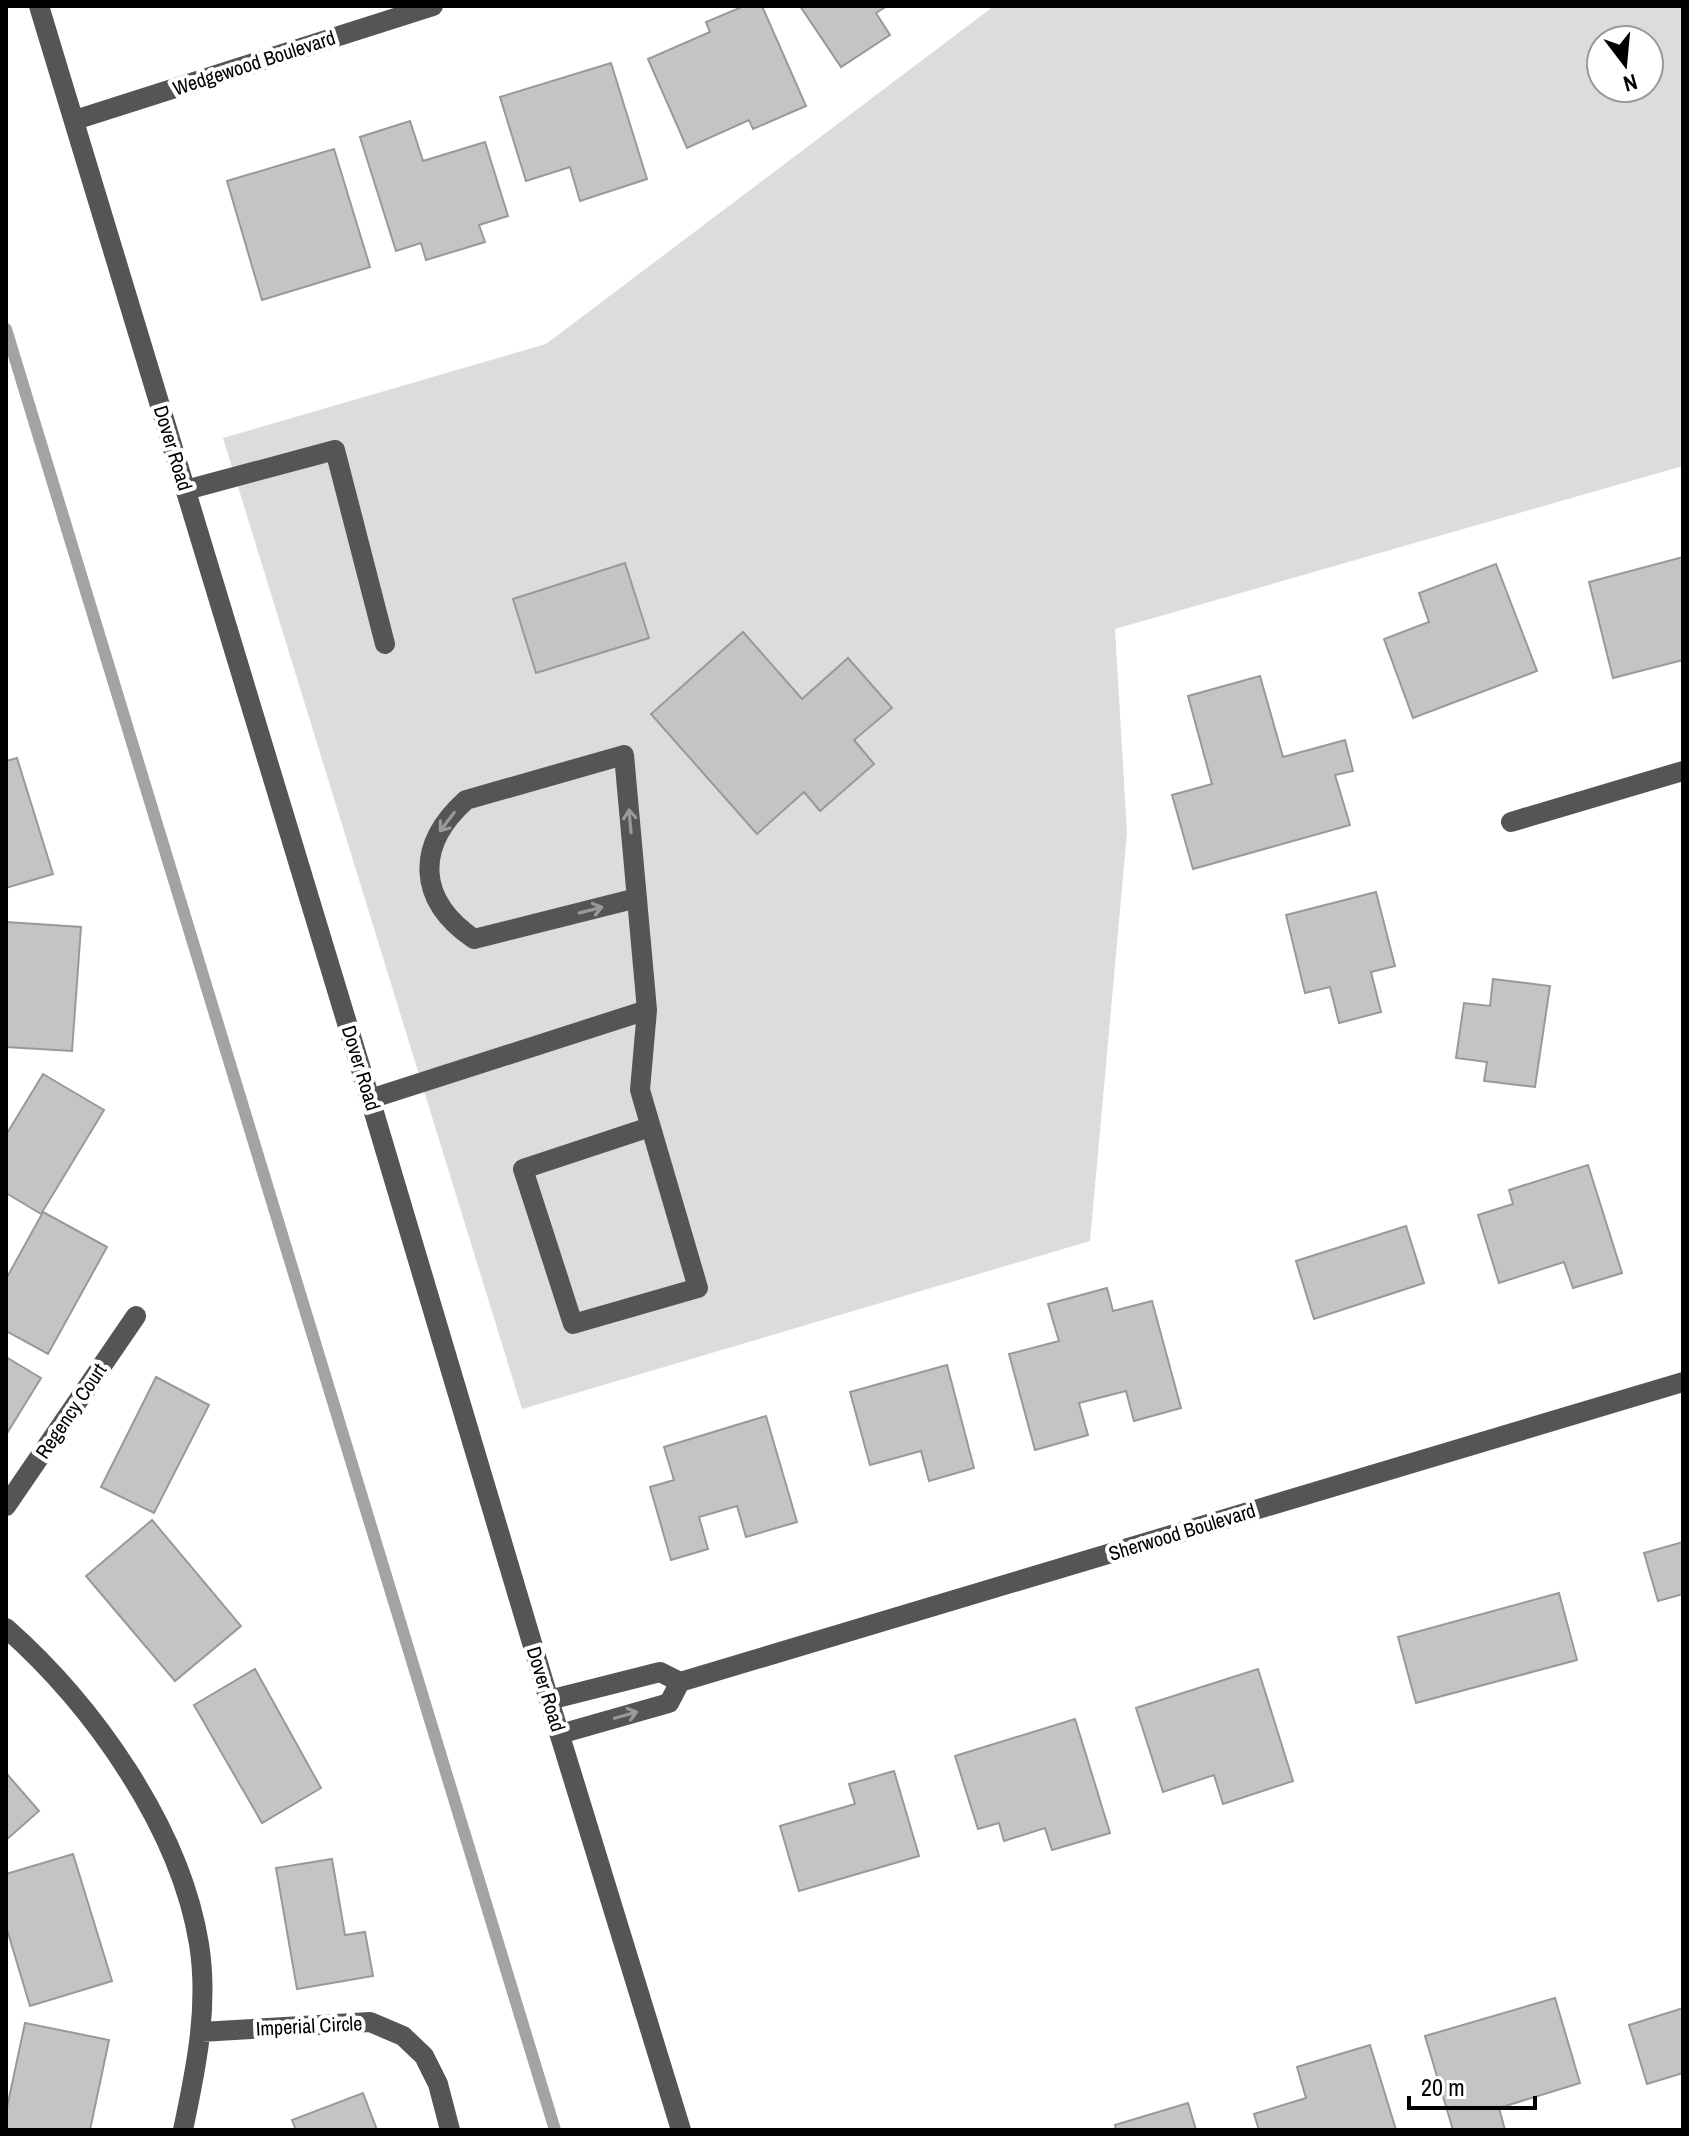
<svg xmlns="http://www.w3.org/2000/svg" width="1689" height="2136" font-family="'Archivo Narrow',sans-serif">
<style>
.green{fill:#dcdcdc;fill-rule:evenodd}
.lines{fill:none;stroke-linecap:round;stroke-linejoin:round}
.stream{stroke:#a3a3a3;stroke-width:12}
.building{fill:#c4c4c4;stroke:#999;stroke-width:2}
.minor{stroke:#555;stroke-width:20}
.oneway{stroke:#999}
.labels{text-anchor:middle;stroke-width:8;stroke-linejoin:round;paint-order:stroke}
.street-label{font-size:20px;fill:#000;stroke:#fff}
</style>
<rect width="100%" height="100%" fill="#fff"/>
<!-- green -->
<path class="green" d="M994,6H1683V466L1115,629L1127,833L1090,1241L522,1409L223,438L546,344ZM1601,40H1649V88H1601Z"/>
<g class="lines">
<!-- stream -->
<path class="stream" d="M6,329L555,2130"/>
</g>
<!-- building -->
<path class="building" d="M744,6H762L806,106L753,129L749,120L687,148L648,59L710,32L706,22Z
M800,6H887L876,13L890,35L841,67Z
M611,63L647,179L580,201L570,167L526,181L500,97Z
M410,121L423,161L485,142L508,216L479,225L485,242L426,260L421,243L396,251L360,137Z
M334,149L370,267L262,300L227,181Z
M1683,557V660L1613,678L1589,582Z
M625,563L649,638L536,673L513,599Z
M1496,564L1537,671L1413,718L1384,639L1429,622L1419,593Z
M743,632L802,699L848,658L892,708L854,740L874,764L820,811L804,792L757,834L651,714Z
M1260,676L1283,757L1345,740L1353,771L1335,775L1350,825L1193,869L1172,795L1212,784L1188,696Z
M17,758L53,874L6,888V761Z
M1376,892L1395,966L1371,972L1381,1012L1339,1023L1330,987L1305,993L1286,915Z
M6,922L81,927L72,1051L6,1047Z
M1493,979L1550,986L1535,1087L1484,1081L1487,1062L1456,1058L1464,1003L1490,1006Z
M43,1074L104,1110L41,1214L6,1193V1135Z
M1588,1165L1622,1273L1573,1288L1564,1262L1499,1283L1478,1215L1513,1204L1509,1190Z
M43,1212L107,1247L48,1354L6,1331V1279Z
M1406,1226L1424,1283L1314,1319L1296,1261Z
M1107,1288L1113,1311L1152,1301L1181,1408L1134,1421L1126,1391L1079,1403L1088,1435L1035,1450L1009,1354L1059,1341L1048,1304Z
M6,1357L41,1378L6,1435Z
M947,1365L974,1468L929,1481L921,1451L870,1465L850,1392Z
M156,1377L209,1405L154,1513L101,1487Z
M766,1416L797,1522L746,1537L737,1506L699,1517L708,1549L671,1560L650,1487L674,1480L664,1447Z
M152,1520L241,1626L175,1681L86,1576Z
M1683,1542V1594L1658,1601L1644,1553Z
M1559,1593L1577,1660L1416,1703L1398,1637Z
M255,1669L321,1788L262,1823L194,1705Z
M1258,1669L1293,1781L1223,1804L1214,1775L1163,1792L1136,1708Z
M1075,1719L1110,1833L1052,1850L1045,1828L1004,1841L999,1823L978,1829L955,1756Z
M894,1771L919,1856L799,1891L780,1826L855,1804L849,1784Z
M6,1773L39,1811L6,1840Z
M73,1854L112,1981L30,2006L6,1926V1874Z
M332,1859L345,1935L365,1932L373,1976L297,1989L276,1868Z
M1555,1998L1580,2083L1499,2108L1505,2130H1453L1425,2036Z
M1683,2008V2073L1647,2084L1629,2025Z
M25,2023L109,2040L90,2130H6V2112Z
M1370,2045L1396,2130H1259L1254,2114L1306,2098L1297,2067Z
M363,2093L377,2130H296L292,2120Z
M1188,2103L1196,2130H1116L1115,2125Z"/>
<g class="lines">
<!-- minor -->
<path class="minor" d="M39,6L370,1099L549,1700L681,2130
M75,120L433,6
M186,490L335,450L385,644
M1511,822L1683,771
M647,1010L640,1090L698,1288L573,1324L523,1169L650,1127
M370,1099L647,1010L624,755L466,800C415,846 417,900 474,939L637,898
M6,1506L136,1316
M6,1628C93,1705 180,1827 199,1944C209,2006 196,2069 183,2130
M549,1700L660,1672L680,1682L1683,1382
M560,1734L669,1703L680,1682
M201,2032L370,2022L403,2036L424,2056L438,2084L450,2130"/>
</g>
<!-- one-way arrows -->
<defs><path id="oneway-shaft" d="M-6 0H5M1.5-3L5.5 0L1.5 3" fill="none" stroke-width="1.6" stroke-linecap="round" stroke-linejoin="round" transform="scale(2)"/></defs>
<g class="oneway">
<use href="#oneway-shaft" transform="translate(630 821) rotate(-95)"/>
<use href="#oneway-shaft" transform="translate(447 822) rotate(127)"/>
<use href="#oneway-shaft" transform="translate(591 910) rotate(-14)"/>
<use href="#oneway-shaft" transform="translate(626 1715) rotate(-16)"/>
</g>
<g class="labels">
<!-- street labels -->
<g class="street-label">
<text transform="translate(254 63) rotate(-18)" y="7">Wedgewood Boulevard</text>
<text transform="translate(173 448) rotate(73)" y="7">Dover Road</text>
<text transform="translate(361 1068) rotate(73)" y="7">Dover Road</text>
<text transform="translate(71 1411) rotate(-56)" y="7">Regency Court</text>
<text transform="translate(1182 1532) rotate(-17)" y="7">Sherwood Boulevard</text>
<text transform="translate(546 1689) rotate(73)" y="7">Dover Road</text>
<text transform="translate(309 2026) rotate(-3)" y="7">Imperial Circle</text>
</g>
</g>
<!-- border -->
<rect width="1689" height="2136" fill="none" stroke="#000000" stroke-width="16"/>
<!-- north arrow -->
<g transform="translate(1625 64) rotate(164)"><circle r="38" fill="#ffffff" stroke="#999999" stroke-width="2"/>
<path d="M0-6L14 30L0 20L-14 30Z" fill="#000000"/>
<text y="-12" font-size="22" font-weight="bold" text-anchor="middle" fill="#000000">N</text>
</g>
<!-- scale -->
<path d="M1409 2096v12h126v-12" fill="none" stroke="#000000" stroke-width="4"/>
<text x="1421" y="2096" font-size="24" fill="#000000" stroke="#ffffff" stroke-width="6" paint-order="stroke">20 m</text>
</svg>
